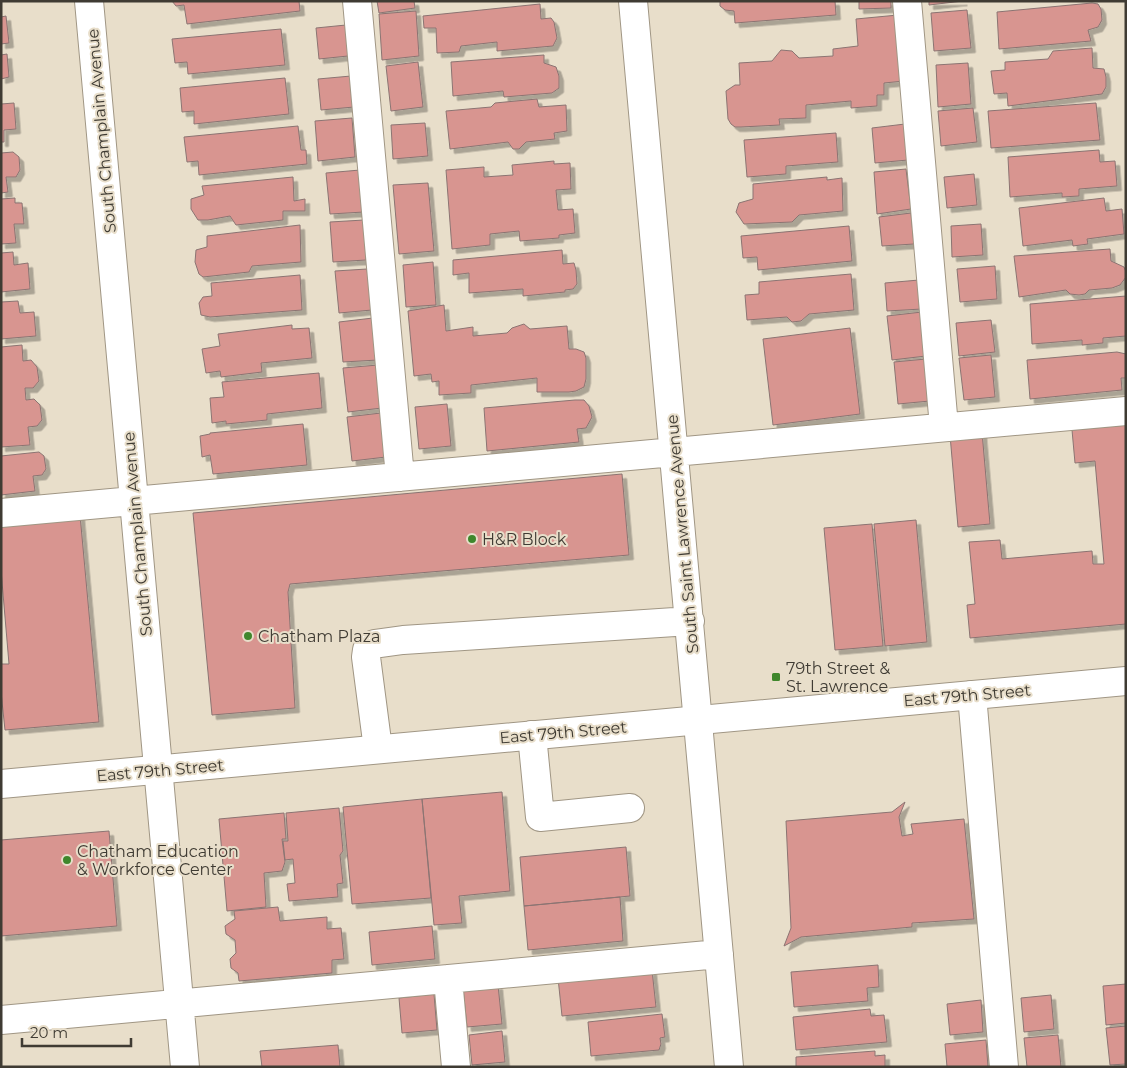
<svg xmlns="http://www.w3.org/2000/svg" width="1127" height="1068" font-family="Montserrat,sans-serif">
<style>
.building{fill:#d89590;stroke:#8b7472;filter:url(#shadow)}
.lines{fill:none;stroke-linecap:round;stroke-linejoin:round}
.minor-casing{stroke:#a09684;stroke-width:30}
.major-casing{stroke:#a09684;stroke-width:30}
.minor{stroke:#fff;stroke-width:28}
.major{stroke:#fff;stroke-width:28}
.poi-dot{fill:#3f872c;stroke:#e8deca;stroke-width:2}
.labels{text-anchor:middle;stroke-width:4;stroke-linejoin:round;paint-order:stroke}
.street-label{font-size:16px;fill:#3f3b33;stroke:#e8deca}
.poi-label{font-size:16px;fill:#3f3b33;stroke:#e8deca;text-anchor:start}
</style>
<defs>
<filter id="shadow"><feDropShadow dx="4.5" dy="4.5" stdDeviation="0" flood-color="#0004"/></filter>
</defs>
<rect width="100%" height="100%" fill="#e8deca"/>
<!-- building -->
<path class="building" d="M172,1H299L300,11L187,24L184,5L176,6Z
M377,1H414L415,8L379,13Z
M720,1H835L836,15L735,23L734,11L725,10L720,6Z
M859,1H891V8L859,9Z
M929,1H963L929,5Z
M1092,3L1098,4L1101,9L1102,20L1098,27L1088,30L1091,41L999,49L997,12Z
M540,4L541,19L551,18L554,22L557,38L553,46L497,51V42L461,46L459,52L437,53L436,28H424L423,16Z
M967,10L971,48L934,51L931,13Z
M416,11L419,56L382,60L379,14Z
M898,15L904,81L884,83V95H877V106L851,108V101L806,105V118L779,119L780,125L741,127H735L731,124L728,119L726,91L735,85H740L739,63L772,61L781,50L792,51L799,58L833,56V49L858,46L856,19Z
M6,16L9,43L1,44V17Z
M346,25L348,56L319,59L316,28Z
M281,29L285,65L188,74L187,62L175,63L172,39Z
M1092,48L1093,68L1104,69L1106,77V87L1102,94L1008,106L1007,93L994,94L991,71L1005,70V62L1048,59L1053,51Z
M7,54L9,77L1,79V55Z
M544,55V63L556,67L559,76V88L552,93L504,97L503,91L453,96L451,62Z
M418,62L423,107L391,111L386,66Z
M968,63L971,104L938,107L936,65Z
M351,76L354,107L321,110L318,79Z
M285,78L289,114L194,124V111L182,112L180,88Z
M537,99L539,107L566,105L567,131L554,133L555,139L526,142L519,149H513L508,142L450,149L446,111L491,107L495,103Z
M14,103L16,129L4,130V142H1V104Z
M1096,103L1100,140L991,148L988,111Z
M973,108L977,142L941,146L938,111Z
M352,118L355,157L318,161L315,121Z
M425,123L428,156L393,159L391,125Z
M905,124L908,160L875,163L872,128Z
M298,126L301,150H306L307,164L199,175L198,161L187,162L184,137Z
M836,133L838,162L786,166V174L747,177L744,140Z
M1099,150L1100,162L1115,161L1117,186L1079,189V196L1062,197V193L1010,197L1008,157Z
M13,152L19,157L20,170L16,177H6L8,192L1,193V153Z
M554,161V164L570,163L571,189L556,190L558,210L573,209L575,233L559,235V238L520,241L519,231L490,234V245L452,249L446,170L484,167V177L513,175L512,165Z
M906,169L911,209L877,214L874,172Z
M360,170L364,212L330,214L326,173Z
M974,174L977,205L947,208L944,177Z
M293,177L294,201L305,199V211H283V220L236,225L230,216L208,220H198L191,209V199L204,195L202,186Z
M827,177V180L842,178L843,211L799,215L792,222L744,224L736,212L739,203L753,199V184Z
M428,183L434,251L399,254L393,185Z
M15,198V203H22L24,224H14L16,243L1,244V199Z
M1104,198L1106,211L1122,209L1124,234L1087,239L1088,244L1073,246L1072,240L1023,246L1019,208Z
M911,213L914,244L882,246L879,217Z
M364,220L366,260L333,262L330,222Z
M981,224L983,255L952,257L951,226Z
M300,225L301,262L252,266L249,272L203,277L199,274L195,262L196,250L207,247V236Z
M849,226L852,261L758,270L757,257L743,258L741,236Z
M1110,249L1111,261L1124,267L1126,272V277L1120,285L1112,288L1089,290L1085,294L1079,295L1070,294L1066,290L1019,297L1014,256Z
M562,250L563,264L574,263L576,270L577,284L573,289L565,290V292L523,296V289L469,293V273L453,275V260Z
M13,252L14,265L28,263L30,289L1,292V253Z
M433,262L436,305L406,307L403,265Z
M995,266L997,299L960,302L957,269Z
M367,269L372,310L339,313L335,271Z
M851,274L854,310L809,314L801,321L792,322L787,317L747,320L745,295L759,294V282Z
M300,275L302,310L210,317L201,315L199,303L203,297L212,296L211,283Z
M919,280L922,309L887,311L885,283Z
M1126,296V336L1103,338V343L1082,345V340L1032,344L1030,304Z
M18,301L20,313L34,312L36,336L1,339V302Z
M444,305L446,331L473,327V336L507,333L512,328L524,324L530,329L567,326L569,349H576L584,352L586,358V379L584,387L576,391L569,392H537V378L471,385V393L439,395V381L432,382L431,374L414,376L408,311Z
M922,312L926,356L892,360L887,316Z
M373,318L378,360L343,362L339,322Z
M991,320L995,352L959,356L956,323Z
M292,325V329L309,328L312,358L261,363L262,372L221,377L220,371L206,373L202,349L220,346L218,334Z
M850,328L860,414L773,425L763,339Z
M22,345L23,361L31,360L37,367L39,381L33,388H25L26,400L34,399L40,405L42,420L37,426L28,427L30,445L1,447V347Z
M1117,352L1126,354V378H1121L1122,390L1030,399L1027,360Z
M991,355L995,397L964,400L959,358Z
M926,359L930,401L898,404L894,362Z
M378,365L382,408L348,412L343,368Z
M319,373L322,408L267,414V420L226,424V421L212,423L210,398L224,397L222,382Z
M575,400H584L589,406L592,417L586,428L577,429L579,442L487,451L484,408Z
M447,404L451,446L419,449L415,407Z
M381,413L386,457L352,461L347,417Z
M303,424L307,465L213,474L210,455L202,457L200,436L210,434V433Z
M1126,425V624L970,638L967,605L975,604L969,542L1000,540L1002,559L1092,551L1093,564H1104L1095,461L1075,463L1072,430Z
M982,432L990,524L958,527L950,435Z
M39,452L44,456L46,469L42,475L33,476L35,491L1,495V456Z
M622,474L629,555L290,584L288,592L295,708L212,715L193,513Z
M80,515L99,722L5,730L1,692V664H9L1,570V523Z
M916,520L927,642L885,646L874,524Z
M872,524L883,646L835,650L824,528Z
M502,792L510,891L459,896L462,923L434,925L422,799Z
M422,799L431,898L352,904L343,807Z
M905,802L899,817L902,836L913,834L911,824L964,819L974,919L912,923V927L801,937L784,946L791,928L786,821L892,812Z
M339,808L343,851L340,855L343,883L337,884L338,897L289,901L287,884L295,883L293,859L285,860L283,841H288L286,813Z
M284,813L286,839H282L285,862L282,871L264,873L266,907L227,911L219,819Z
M109,831L117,926L1,936V840Z
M626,847L630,896L524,906L520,857Z
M620,897L623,941L528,950L524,906Z
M278,907L280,921L327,917V929L341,928L344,959L332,960V973L239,981L238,973L231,968L230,959L236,953L235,940L226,934L225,926L235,919L234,911Z
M432,926L435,959L372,965L369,932Z
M878,965L879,987L867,988L868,1001L794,1007L791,972Z
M652,970L656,1007L562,1016L558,978Z
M1126,984V1023L1106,1025L1103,986Z
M498,985L502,1024L467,1027L463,988Z
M434,994L437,1030L402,1033L399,998Z
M1051,995L1054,1029L1024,1032L1021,998Z
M981,1000L983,1032L950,1035L947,1004Z
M870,1009L871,1016L884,1015L887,1042L796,1050L793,1017Z
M662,1014L665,1037L660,1038L661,1044L659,1050L591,1056L588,1022Z
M1126,1026V1064L1110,1065L1106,1028Z
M502,1031L505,1062L472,1065L469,1035Z
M1058,1035L1061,1067H1027L1024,1038Z
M986,1040L988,1067H947L945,1044Z
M338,1045L340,1067H262L260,1051Z
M875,1051V1056L885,1055V1067H796V1057Z"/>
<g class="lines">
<!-- minor casing -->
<g class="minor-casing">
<path id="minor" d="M89,1L185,1067
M357,1L400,477
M633,1L729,1067
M907,1L944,427
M1,513L1126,411
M972,695L1004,1067
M532,735L540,817L630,808
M378,749L366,657L367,650L374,644L403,640L690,621
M448,979L456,1067
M1,1020L719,954"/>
</g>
<!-- major casing -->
<g class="major-casing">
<path id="major" d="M1,784L1126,681"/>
</g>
<!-- minor -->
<use href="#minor" class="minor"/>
<!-- major -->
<use href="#major" class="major"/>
</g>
<!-- markers -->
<g class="poi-dot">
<circle cx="472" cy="539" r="5"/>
<circle cx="248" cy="636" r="5"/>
<rect x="771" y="672" width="10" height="10" rx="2.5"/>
<circle cx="67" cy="860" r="5"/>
</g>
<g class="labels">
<!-- street labels -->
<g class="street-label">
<text transform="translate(101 131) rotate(-95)" y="6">South Champlain Avenue</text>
<text transform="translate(137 534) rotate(-95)" y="6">South Champlain Avenue</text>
<text transform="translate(682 534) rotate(-95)" y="6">South Saint Lawrence Avenue</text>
<text transform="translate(967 695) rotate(-5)" y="6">East 79th Street</text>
<text transform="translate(563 732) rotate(-5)" y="6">East 79th Street</text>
<text transform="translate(160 770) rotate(-5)" y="6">East 79th Street</text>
</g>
<!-- poi labels -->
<g class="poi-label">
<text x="482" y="545">H&amp;R Block</text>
<text x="258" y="642">Chatham Plaza</text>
<text x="786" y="674">79th Street &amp;<tspan x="786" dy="18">St. Lawrence</tspan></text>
<text x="77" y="857">Chatham Education<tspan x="77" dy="18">&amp; Workforce Center</tspan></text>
</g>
</g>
<!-- border -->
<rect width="1127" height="1068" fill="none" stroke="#3f3b33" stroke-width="5"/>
<!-- scale -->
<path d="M22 1038v8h109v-8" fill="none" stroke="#3f3b33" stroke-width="2.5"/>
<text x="30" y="1038" font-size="15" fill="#3f3b33" stroke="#e8deca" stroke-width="4" paint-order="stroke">20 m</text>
</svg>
